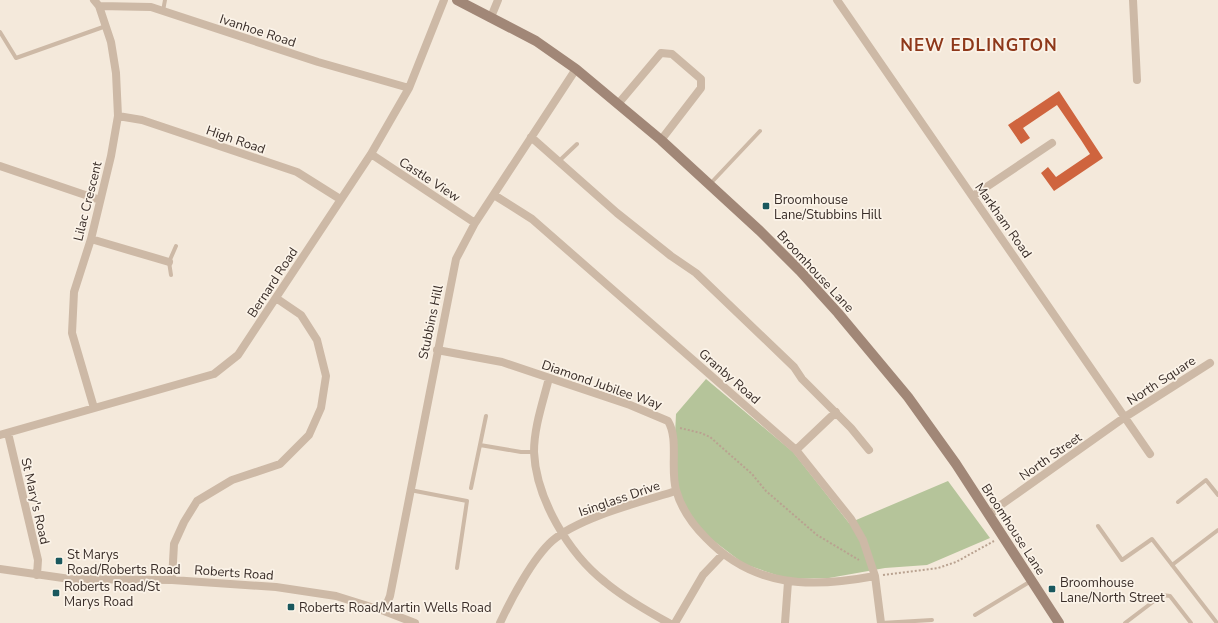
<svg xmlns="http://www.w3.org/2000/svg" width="1218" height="623" font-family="'Nunito Sans',sans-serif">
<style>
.green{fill:#b5c49a}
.building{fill:#cf643e}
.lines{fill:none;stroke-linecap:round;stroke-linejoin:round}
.path{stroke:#b9a290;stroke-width:2;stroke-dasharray:2 2;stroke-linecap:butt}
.lane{stroke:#cdb9a6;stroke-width:4}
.street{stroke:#cdb9a6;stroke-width:8}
.secondary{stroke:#a18777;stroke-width:10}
.poi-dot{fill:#1a585e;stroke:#fbf3e8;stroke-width:1.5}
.labels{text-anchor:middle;stroke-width:3.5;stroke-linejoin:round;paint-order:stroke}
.street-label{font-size:13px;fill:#392d28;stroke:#fbf3e8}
.poi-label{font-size:13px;fill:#392d28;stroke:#fbf3e8;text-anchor:start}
.district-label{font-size:17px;font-weight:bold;letter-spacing:1px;fill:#8e381a;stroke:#fbf3e8}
</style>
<rect width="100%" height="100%" fill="#f4e9db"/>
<!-- green -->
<path class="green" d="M706,379L793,452L849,523L948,481L990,538L927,565L885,568L829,578L788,579L744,564L702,532L687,511L673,477L676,414Z"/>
<!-- building -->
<path class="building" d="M1059,91L1103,158L1054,191L1041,173L1048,167L1056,177L1090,154L1081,140L1057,105L1023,128L1030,138L1021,144L1008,125Z"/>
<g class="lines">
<!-- path -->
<path class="path" d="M680,428L701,433L710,437L752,474L766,491L817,535L859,560
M883,575L938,568L956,562L994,541"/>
<!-- lane -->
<path class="lane" d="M163,11L165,0
M0,32L16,58L106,26
M558,162L577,144
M710,184L760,131
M171,275L169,262L176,246
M480,445L521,452H534
M471,488L486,416
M410,490L467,501L457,568
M1178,502L1206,480L1218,495
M1098,526L1122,560L1152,539L1217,623
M1172,565L1218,530
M975,615L1031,581
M881,623L932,620
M1125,623L1162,595L1170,596L1191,623"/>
<!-- street -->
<path class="street" d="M837,0L1150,454
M1133,0L1137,80
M99,6L151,7L318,62L409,88
M491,17L498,0
M618,104L661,53L672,54L701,79V88L661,140
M118,116L142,120L297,172L340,199
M531,137L617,213L671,256L696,273L794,367L802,379L851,428L869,450
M371,154L475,223
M0,166L100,200
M494,195L532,219L796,450L851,519L863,540L875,576L881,623
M973,196L1052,143
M91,239L169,262
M437,350L502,362L630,405L668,421C679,439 670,468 676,490C681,508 693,525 706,538C754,588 811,588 875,576
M549,378C543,402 534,427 534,452C536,498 568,553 605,582C624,598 647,611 669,623
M94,408L72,333L74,292L91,239L111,156L118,116L116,73L111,42L99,6L94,0
M8,433L38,560L37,575
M0,435L214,374L238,355L371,154L409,88L444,0
M796,450L836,412
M990,515L998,507L1125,417L1210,363
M0,569L70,579L172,580L276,587L336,596L384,611L415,623
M172,580L174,544L184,522L197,501L232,480L280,464L309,435L321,408L326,376L317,340L301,315L276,298
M384,611L390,596L456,259L475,223L576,69
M500,623C511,599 533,558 552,541C579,517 641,502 676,491
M675,623L703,575L723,554
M785,623L788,582"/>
<!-- secondary -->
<path class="secondary" d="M457,0L536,41L576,69L661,140L760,231L800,271L838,313L908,397L956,464L1059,623"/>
</g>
<!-- markers -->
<g class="poi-dot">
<rect x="762" y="202" width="8" height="8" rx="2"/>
<rect x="55" y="557" width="8" height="8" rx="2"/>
<rect x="1048" y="585" width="8" height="8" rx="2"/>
<rect x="52" y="589" width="8" height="8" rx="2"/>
<rect x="287" y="603" width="8" height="8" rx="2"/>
</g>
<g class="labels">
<!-- street labels -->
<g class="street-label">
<text transform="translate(258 30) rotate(18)" y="5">Ivanhoe Road</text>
<text transform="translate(236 139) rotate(19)" y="5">High Road</text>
<text transform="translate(430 179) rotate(33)" y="5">Castle View</text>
<text transform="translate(87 201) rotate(-76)" y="5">Lilac Crescent</text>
<text transform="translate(1004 220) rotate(55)" y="5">Markham Road</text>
<text transform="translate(816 271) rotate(47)" y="5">Broomhouse Lane</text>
<text transform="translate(272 282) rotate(-57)" y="5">Bernard Road</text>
<text transform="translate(430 322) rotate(-78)" y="5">Stubbins Hill</text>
<text transform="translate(730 376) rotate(41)" y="5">Granby Road</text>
<text transform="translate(1161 380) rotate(-33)" y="5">North Square</text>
<text transform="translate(602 384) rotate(19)" y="5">Diamond Jubilee Way</text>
<text transform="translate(1050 456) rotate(-35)" y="5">North Street</text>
<text transform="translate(619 498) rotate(-19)" y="5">Isinglass Drive</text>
<text transform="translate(36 501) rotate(77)" y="5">St Mary's Road</text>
<text transform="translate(1014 529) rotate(57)" y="5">Broomhouse Lane</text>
<text transform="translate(234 572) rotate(4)" y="5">Roberts Road</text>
</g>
<!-- poi labels -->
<g class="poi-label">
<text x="774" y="204">Broomhouse<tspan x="774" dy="15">Lane/Stubbins Hill</tspan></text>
<text x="67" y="559">St Marys<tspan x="67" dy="15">Road/Roberts Road</tspan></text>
<text x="1060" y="587">Broomhouse<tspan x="1060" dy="15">Lane/North Street</tspan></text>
<text x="64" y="591">Roberts Road/St<tspan x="64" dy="15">Marys Road</tspan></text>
<text x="299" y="612">Roberts Road/Martin Wells Road</text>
</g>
<!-- district labels -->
<g class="district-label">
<text x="979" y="51">NEW EDLINGTON</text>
</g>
</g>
</svg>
